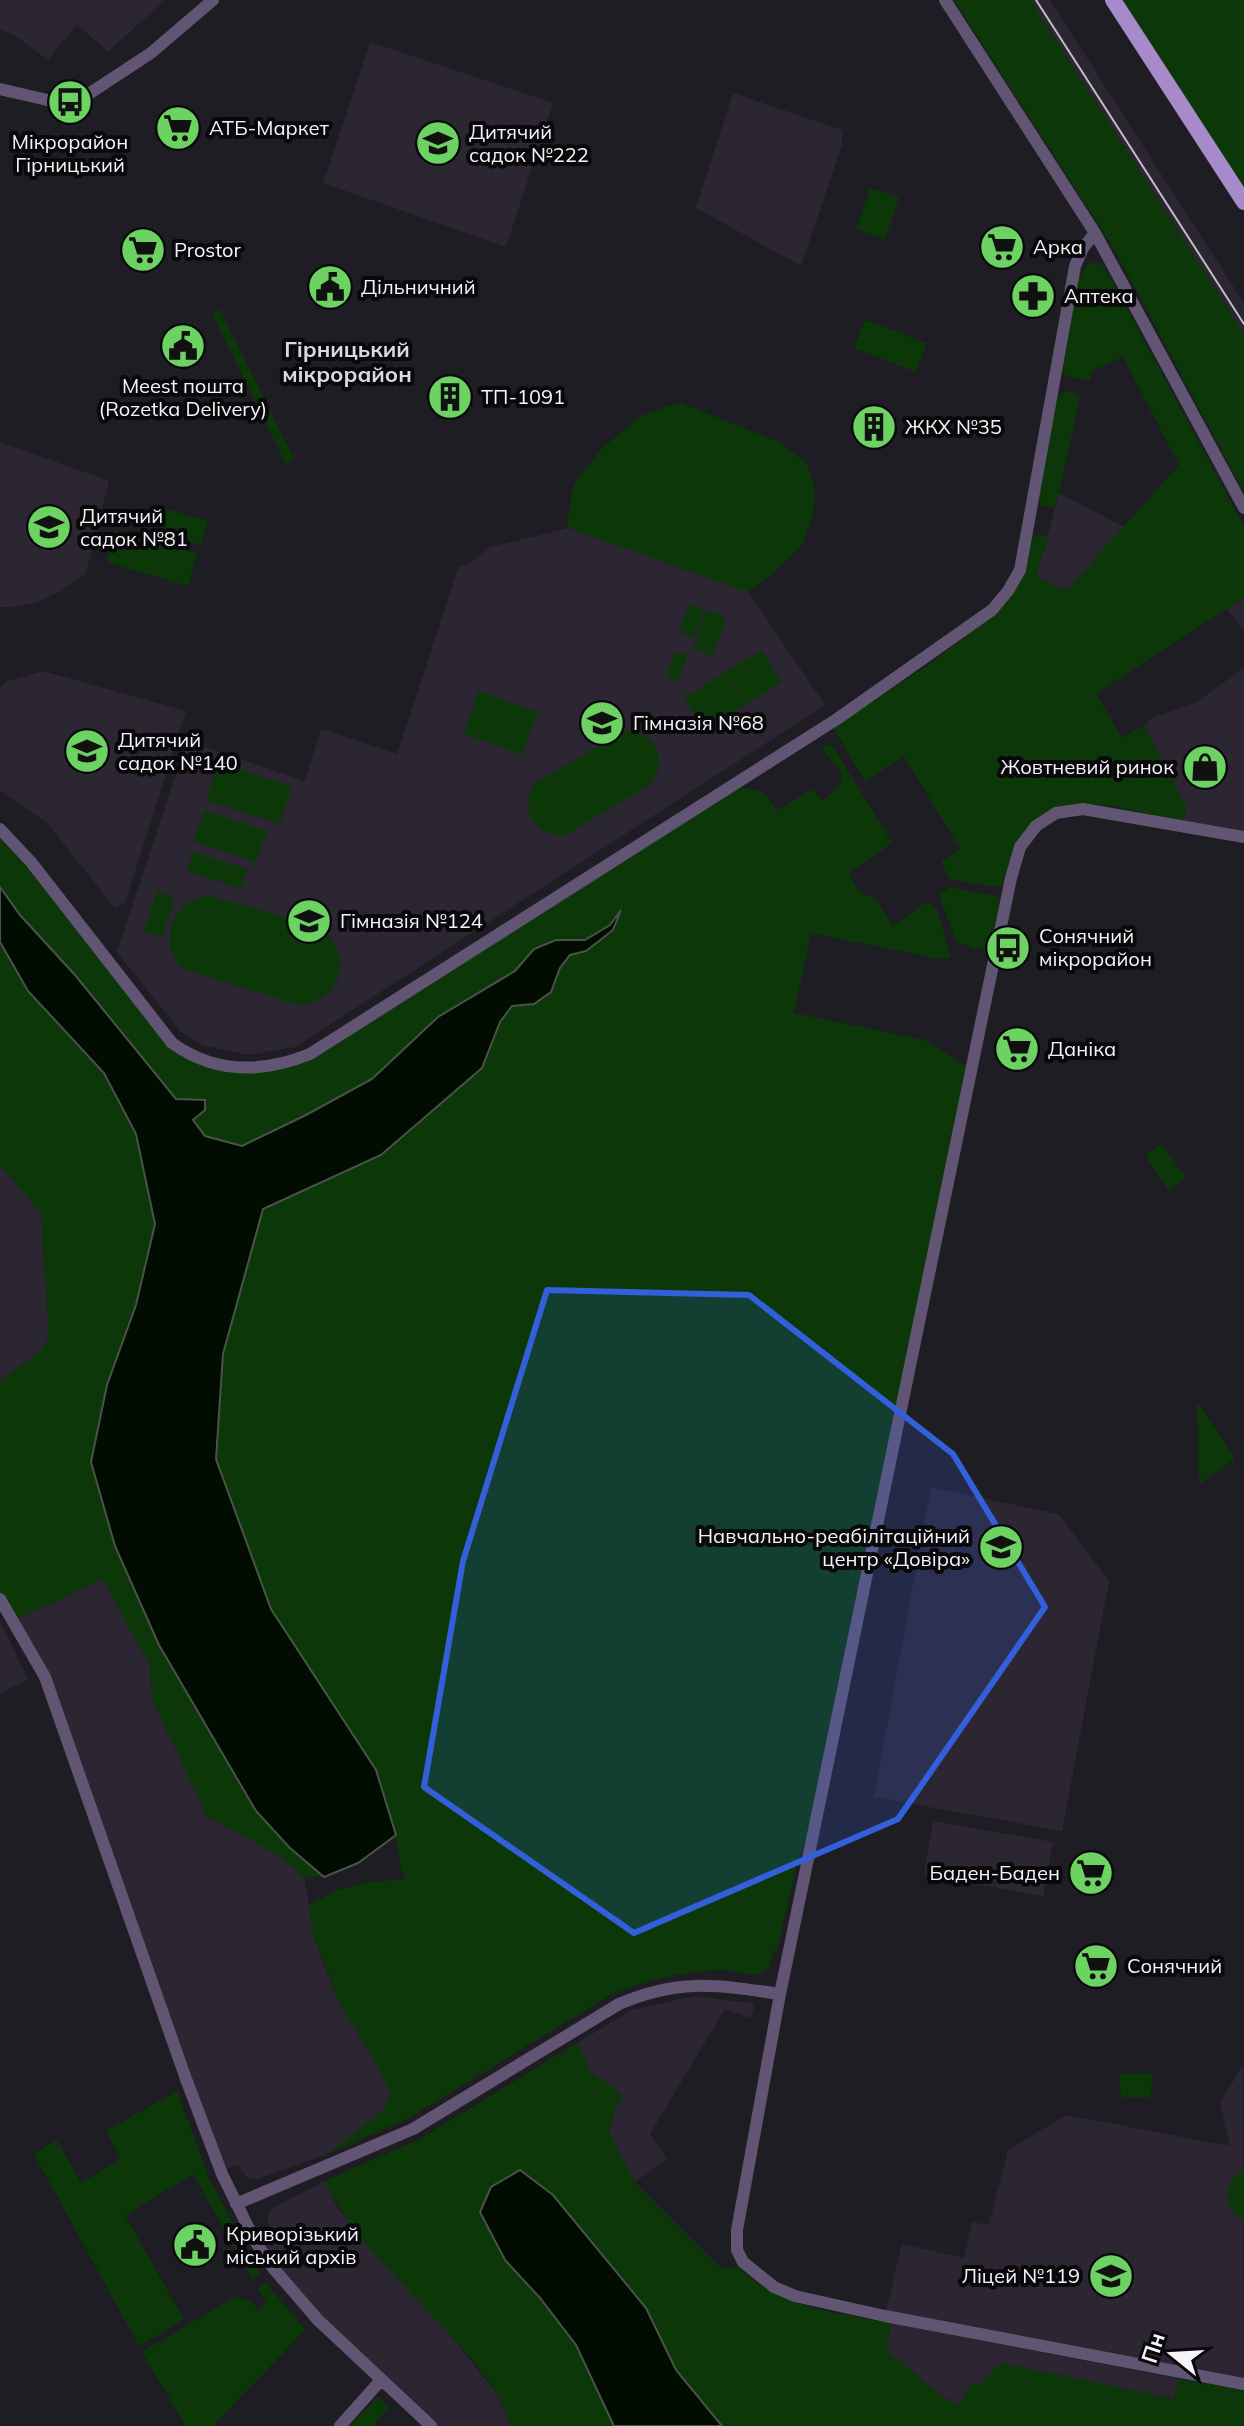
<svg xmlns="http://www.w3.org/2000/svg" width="1244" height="2426" font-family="Mulish,sans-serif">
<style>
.built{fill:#2b2632}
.green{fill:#0c3709}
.water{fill:#000d00;stroke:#4a524b;stroke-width:2}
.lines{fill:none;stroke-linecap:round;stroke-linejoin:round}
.minor{stroke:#615573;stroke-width:12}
.major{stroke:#a68aca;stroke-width:16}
.tram{stroke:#c0bec3;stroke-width:2}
.marked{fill:#335fdb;fill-opacity:0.2;stroke:#335fdb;stroke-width:6;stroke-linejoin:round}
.labels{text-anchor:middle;stroke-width:8;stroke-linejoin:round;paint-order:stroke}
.poi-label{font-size:20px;fill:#f6f4f9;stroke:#09080b;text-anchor:start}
.neighbourhood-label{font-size:22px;font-weight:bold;fill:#dcd8e2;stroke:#09080b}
</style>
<rect width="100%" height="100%" fill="#1f1d24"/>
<!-- built -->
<path class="built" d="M0,0H165L108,52L77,24L48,60L17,37L0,29Z
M1030,0H1050L1163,177L1244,303V334Z
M370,42L553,103L506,247L323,183Z
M733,93L842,130V145L801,266L696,208Z
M0,442L109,481L86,573L59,592L37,602L11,607H0Z
M1059,493L1124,527L1067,590L1036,578Z
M569,528L748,592L825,705L295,1047L247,1055L202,1045L180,1031L117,952L187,741L305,781L321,729L397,754L459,566L470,563L490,547Z
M1244,598V631L1227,609Z
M1244,668V834L1182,822L1187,809L1144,725L1152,718L1195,703Z
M43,671L186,711L125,903L115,908L47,823L0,790V688L8,681Z
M0,1165L41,1213L49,1335L43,1349L0,1381Z
M931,1487L1058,1514L1109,1581L1062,1831L874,1797Z
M103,1579L150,1666L153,1701L207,1816L282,1857L304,1877L315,1939L324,1965L341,2006L374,2059L391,2093L381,2113L328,2154L257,2179H251L244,2174L238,2165L221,2171L45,1677L13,1621Z
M0,1621L28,1679L0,1694Z
M933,1821L1053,1842L1043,1896L924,1874Z
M694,1996L751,2003L754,2007L751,2018L725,2009L650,2134L667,2159L635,2182L609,2134L616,2106L623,2096L590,2071L577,2043L632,2010Z
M1243,2065L1244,2380L886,2311L902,2244L964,2258L972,2222L989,2225L1008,2150L1066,2115L1230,2146L1220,2103Z
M325,2181L339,2210L440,2322L497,2394L511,2426H431L318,2320L257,2244L272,2232L267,2221L271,2209Z
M892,2323L1179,2379L1174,2399L1001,2363L980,2385L971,2383L960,2407L938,2393L886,2350Z"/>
<!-- green -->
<path class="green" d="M954,0H1030L1244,334V492L1114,249Z
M1113,0H1244V202Z
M870,188L899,197L885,239L856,229Z
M1093,262L1104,266L1244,526V598L1096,693L1122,738L1144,725L1187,809L1182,822C1097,803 1028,774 1003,885L997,887L950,880L941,861L960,849L904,756L865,781L833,727L927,666L995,614L1013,595L1020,581L1032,539L1037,535L1047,536L1036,578L1067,590L1179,465L1123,357L1092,371L1090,381L1062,374L1078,279L1088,264Z
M220,309L294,459L286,464L212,314Z
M865,320L927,343L916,372L854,348Z
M1064,392H1073L1080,397L1059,493L1055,508L1042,506L1039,498L1056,399Z
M679,402L783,444L807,464L815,490L812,518L803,544L778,569L748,592L569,528L567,522L574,484L603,447L643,415Z
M166,509L208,521L201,545L159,533Z
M116,530L197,554L188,586L107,562Z
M689,605L704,609L694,637L680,632Z
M706,610L726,617L713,656L693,649Z
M762,650L781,682L704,730L684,698Z
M675,651L687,655L679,681L667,677Z
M479,691L538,712L523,755L464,734Z
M625,731L644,734L656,746L660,766L655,778L651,784L566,835C535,840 518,807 535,783Z
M827,744L833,746L892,843L849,873L858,891L876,899L893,926L925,903L933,905L938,911L951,958L941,959L811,933L794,1013L924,1040L966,1065L809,1831L797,1863L777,1951H774C771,1959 771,1969 763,1972C751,1978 732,1969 719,1970C682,1971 645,1981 610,1995L409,2118L328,2154L381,2113L391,2093L374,2059L341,2006L315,1939L308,1905L338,1890L368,1882L406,1879L402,1872L396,1835L317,1682L271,1609L216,1459L223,1354L263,1209L381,1155L482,1068L500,1022L512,1006C571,999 542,974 571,955C576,952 583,952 589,949C602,941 609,927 618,914L610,925L585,940H556L534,949L515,971L438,1017L372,1079L306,1115L242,1146L205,1136L121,1030L20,915L0,887V838L29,869L169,1048C213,1079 264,1078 312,1059L741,787L763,792L777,810L812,789L822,801C858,773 838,774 822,747Z
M218,763L292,786L280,824L206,800Z
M204,810L267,831L256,862L194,841Z
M193,852L247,869L241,888L187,871Z
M950,887L1000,897L991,945L977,950L956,941L939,894Z
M157,892L175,898L162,937L144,931Z
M207,895L322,928C352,955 344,1001 300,1005L184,970C156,945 172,902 207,895Z
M0,942L28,991L104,1073L136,1134L155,1224L136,1305L91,1462L115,1546L159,1645L256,1811L290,1848L324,1877H304L282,1857L207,1816L153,1701L150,1666L103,1579L13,1621L0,1599V1381L43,1349L49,1335L41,1213L0,1165Z
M1162,1144L1186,1178L1168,1190L1145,1156Z
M1197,1401L1235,1459L1199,1484Z
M577,2043L590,2071L624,2096L616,2106L609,2134L635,2182L722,2269L738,2266C776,2308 839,2313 892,2323L886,2350L938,2393L960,2407L971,2382L981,2384L1001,2363L1174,2399L1179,2379L1244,2390V2426H722L676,2370L646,2308L553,2195L497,2243L505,2260L540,2298L576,2345L614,2426H511C506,2415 502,2402 496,2392C447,2318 363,2260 325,2181L420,2139Z
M1152,2073L1151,2097H1121L1119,2074Z
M177,2091L209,2178L260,2274L252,2278L193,2174L125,2215L184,2320L139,2346L34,2154L57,2140L81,2183L121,2159L106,2131Z
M1244,2170V2221C1222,2209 1222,2182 1244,2170Z
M265,2282L305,2330L213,2426H186L142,2352L236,2296L253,2303L257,2309L266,2303L258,2288Z
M378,2397L389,2407L373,2426H349Z"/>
<!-- water -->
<path class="water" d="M0,887L20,915L75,975L176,1099L205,1100V1110L193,1120L205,1136L242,1146L306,1115L372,1079L438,1017L515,971L534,949L556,940H585L610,925L621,910L613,930L586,951L570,955L560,968L551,992L534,1004L512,1006L500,1022L482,1068L381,1155L263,1209L223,1354L216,1459L271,1609L376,1770L396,1835L358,1863L324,1877L290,1848L256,1811L159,1645L115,1546L91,1462L107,1385L136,1305L155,1224L136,1134L104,1073L28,991L0,942Z
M520,2170L553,2195L646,2308L676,2370L722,2426H614L576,2345L540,2298L505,2260L480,2212L491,2187Z"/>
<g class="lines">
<!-- minor -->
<path class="minor" d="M945,0L1095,233L1244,508
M0,89L56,102L81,99L151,53L213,0
M0,829L31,862L172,1043C215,1074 263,1073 310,1054L837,719L992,610L1008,591L1020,570L1075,266L1083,248L1095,233
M1244,837L1083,809L1056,813L1036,826L1020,847L1011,878L780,1994L737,2230V2250L743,2262L774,2287L795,2296L885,2316L1244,2384
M0,1599L45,1677L186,2079L222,2174L255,2241L273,2268L318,2320L431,2426
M236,2204L413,2129L619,2004C679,1978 718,1985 780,1994
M340,2426L381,2380"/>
<!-- major -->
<path class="major" d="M1113,0L1244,202"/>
<!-- tram -->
<path class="tram" d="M1036,0L1244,324"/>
</g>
<!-- marked area -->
<path class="marked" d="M547,1290L749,1295L953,1454L1045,1607L898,1819L634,1933L424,1787L463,1561Z"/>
<!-- icons -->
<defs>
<g id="bus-disc" transform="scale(2.3)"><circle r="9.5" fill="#6cd362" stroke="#09080b"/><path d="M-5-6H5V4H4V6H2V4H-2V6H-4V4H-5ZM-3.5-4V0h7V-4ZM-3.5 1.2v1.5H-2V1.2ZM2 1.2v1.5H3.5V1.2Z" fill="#111"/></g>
<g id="supermarket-disc" transform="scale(2.3)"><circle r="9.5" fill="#6cd362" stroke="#09080b"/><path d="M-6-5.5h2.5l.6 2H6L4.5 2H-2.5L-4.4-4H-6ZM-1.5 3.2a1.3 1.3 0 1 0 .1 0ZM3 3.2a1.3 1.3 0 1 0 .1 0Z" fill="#111"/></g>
<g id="school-disc" transform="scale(2.3)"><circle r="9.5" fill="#6cd362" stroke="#09080b"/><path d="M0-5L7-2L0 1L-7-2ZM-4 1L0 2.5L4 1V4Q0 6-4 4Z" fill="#111"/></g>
<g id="civic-disc" transform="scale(2.3)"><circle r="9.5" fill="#6cd362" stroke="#09080b"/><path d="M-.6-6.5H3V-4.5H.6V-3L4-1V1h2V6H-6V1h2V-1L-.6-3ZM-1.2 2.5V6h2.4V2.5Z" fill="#111"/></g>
<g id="pharmacy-disc" transform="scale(2.3)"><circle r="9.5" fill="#6cd362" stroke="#09080b"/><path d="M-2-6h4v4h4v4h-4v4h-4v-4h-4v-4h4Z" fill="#111"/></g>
<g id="building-disc" transform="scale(2.3)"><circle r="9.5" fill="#6cd362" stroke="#09080b"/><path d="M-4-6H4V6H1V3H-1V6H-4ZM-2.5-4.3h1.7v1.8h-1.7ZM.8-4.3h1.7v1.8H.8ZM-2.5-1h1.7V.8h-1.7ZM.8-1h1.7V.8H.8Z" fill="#111"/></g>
<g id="shop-disc" transform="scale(2.3)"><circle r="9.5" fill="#6cd362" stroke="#09080b"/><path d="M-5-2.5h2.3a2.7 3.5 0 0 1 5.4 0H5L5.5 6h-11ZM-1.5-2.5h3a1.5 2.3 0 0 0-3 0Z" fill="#111"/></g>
</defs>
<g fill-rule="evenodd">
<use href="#bus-disc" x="70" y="102"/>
<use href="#supermarket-disc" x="178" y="128"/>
<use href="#school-disc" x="438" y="143"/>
<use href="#supermarket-disc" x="1002" y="247"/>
<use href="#supermarket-disc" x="143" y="250"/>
<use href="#civic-disc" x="330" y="287"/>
<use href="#pharmacy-disc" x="1033" y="296"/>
<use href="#civic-disc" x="183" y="346"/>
<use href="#building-disc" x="450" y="397"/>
<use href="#building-disc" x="874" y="427"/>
<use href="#school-disc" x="49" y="527"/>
<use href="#school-disc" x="602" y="723"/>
<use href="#school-disc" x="87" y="751"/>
<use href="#shop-disc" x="1205" y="767"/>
<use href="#school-disc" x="309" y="921"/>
<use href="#bus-disc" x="1008" y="948"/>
<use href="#supermarket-disc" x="1017" y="1049"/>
<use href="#school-disc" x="1001" y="1547"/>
<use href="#supermarket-disc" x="1091" y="1873"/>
<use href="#supermarket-disc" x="1096" y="1966"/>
<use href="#civic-disc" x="195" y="2245"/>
<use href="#school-disc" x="1111" y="2276"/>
</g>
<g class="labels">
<!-- poi labels -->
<g class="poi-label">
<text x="209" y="135">АТБ-Маркет</text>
<text x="469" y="139">Дитячий<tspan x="469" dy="23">садок №222</tspan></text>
<text x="70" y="149" text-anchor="middle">Мiкрорайон<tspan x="70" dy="23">Гiрницький</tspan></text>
<text x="1033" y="254">Арка</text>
<text x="174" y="257">Prostor</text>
<text x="361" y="294">Дільничний</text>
<text x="1064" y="303">Аптека</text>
<text x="183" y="393" text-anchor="middle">Meest пошта<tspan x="183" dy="23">(Rozetka Delivery)</tspan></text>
<text x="481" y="404">ТП-1091</text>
<text x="905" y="434">ЖКХ №35</text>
<text x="80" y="523">Дитячий<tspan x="80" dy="23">садок №81</tspan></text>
<text x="633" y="730">Гімназія №68</text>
<text x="118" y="747">Дитячий<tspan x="118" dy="23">садок №140</tspan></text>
<text x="1174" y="774" text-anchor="end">Жовтневий ринок</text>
<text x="340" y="928">Гімназія №124</text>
<text x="1039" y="943">Сонячний<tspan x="1039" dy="23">мікрорайон</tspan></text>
<text x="1048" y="1056">Даніка</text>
<text x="970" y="1543" text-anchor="end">Навчально-реабілітаційний<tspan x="970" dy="23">центр «Довіра»</tspan></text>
<text x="1060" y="1880" text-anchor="end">Баден-Баден</text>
<text x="1127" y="1973">Сонячний</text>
<text x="226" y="2241">Криворізький<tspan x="226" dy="23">міський архів</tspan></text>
<text x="1080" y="2283" text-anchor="end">Ліцей №119</text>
</g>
<!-- neighbourhood labels -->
<g class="neighbourhood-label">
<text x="347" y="357">Гірницький<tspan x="347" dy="25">мікрорайон</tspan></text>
</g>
</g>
<!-- north arrow -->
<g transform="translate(1172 2354) rotate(288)" stroke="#09080b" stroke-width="6" paint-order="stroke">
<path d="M0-6L14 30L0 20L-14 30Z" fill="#f6f4f9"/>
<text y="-12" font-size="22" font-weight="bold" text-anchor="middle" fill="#f6f4f9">Пн</text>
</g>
</svg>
